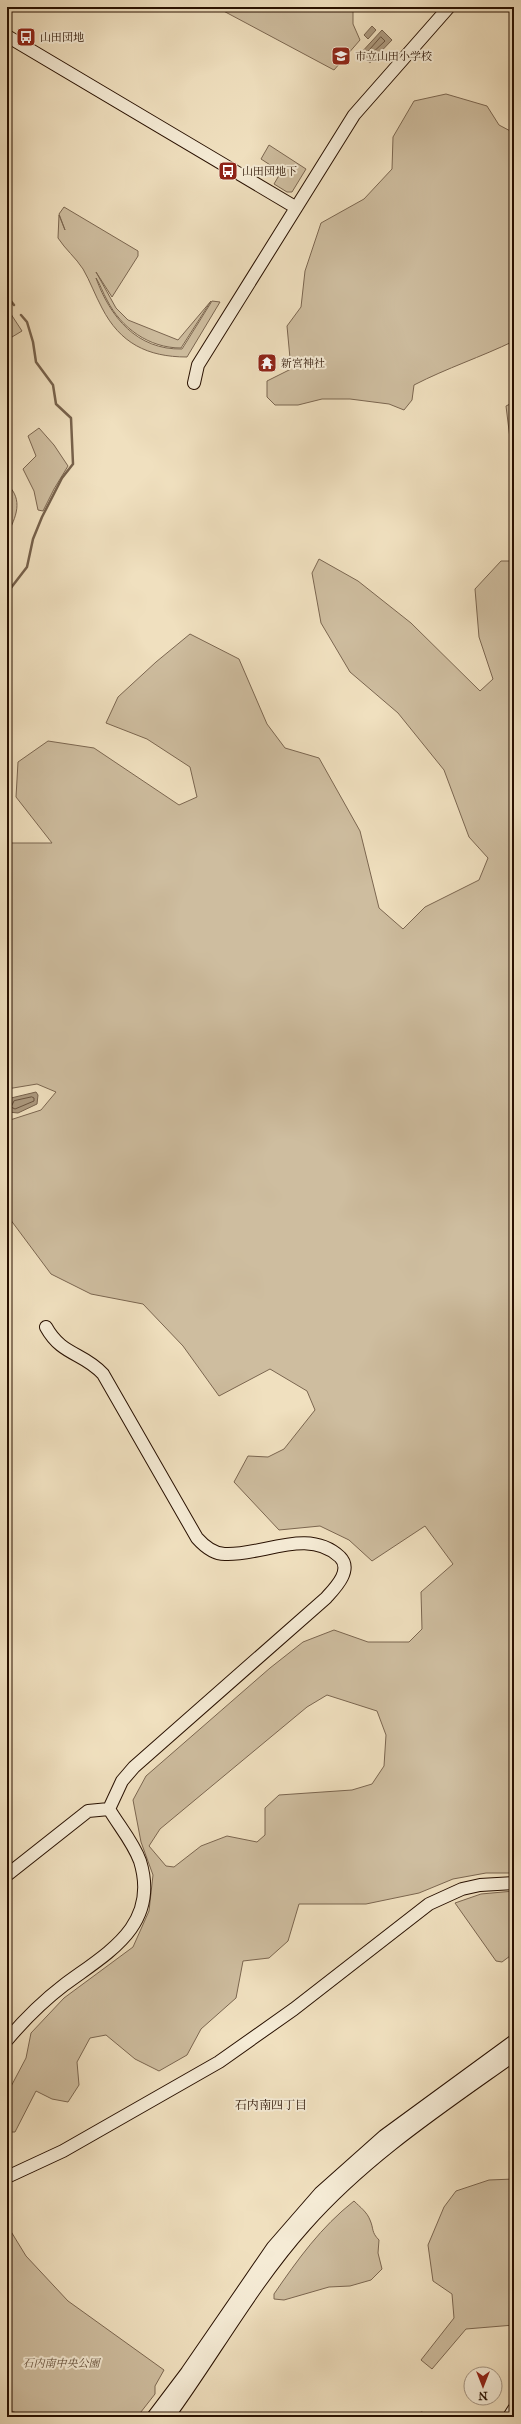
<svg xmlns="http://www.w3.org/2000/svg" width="521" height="2424" font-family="'IM FELL Great Primer','Noto Serif JP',serif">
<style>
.green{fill:#cebd9f;stroke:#7b6650;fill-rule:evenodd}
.water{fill:#ac997e;stroke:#77624c}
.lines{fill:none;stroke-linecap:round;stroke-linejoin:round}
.shore{stroke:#6a543f;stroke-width:1}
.stream{stroke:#77624c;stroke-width:2.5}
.secondary-casing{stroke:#281000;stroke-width:14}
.secondary{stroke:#f5ebd5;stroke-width:12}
.labels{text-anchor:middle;stroke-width:4;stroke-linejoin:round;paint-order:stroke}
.poi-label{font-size:11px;fill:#281000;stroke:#f5ebd5;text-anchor:start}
.park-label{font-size:11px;font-style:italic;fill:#624d38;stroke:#f5ebd5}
.neighbourhood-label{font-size:12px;fill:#281000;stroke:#f5ebd5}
</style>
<rect width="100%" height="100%" fill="#f0e0bf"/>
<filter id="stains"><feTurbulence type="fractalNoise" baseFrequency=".005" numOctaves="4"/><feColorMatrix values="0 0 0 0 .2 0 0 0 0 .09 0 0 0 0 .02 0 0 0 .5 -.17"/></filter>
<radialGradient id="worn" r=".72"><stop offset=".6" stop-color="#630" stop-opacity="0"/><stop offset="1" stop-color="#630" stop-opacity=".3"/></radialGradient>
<!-- green -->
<path class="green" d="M216,7H353V24L360,40L334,70Z
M446,94L487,106L499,125L514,133V341C481,357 447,368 414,385L412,400L404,410L389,404L350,399H322L298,405H275L267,397V381L291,369L287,326L301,307L305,271L321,223L364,199L392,169L393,137L414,101Z
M269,145L306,169L292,192H287L274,184L281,172L261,159Z
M64,207L138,251V256L112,297L96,272L116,308L128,320L178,340L211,301L181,348C149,348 121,328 107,300C103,293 100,284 96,278C110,317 137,350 182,349L212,301L220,302L187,357C147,357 120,343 102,308C95,295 90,281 83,269C76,258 65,249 58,238L59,215L65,230L59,214Z
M7,308L22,331L7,340Z
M514,402V471L506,406Z
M39,428L54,445L68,466L54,489L43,511L38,510L34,491L23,469L36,456L28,436Z
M7,484C24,500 16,517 7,535Z
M319,559L358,581L411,623L480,691L493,679L479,637L475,589L501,561H514V1873H486L453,1879L419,1893L366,1904H299L288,1941L269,1958L243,1961L236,1998L201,2029L187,2055L159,2071L135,2059L106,2035L90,2038L77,2062L79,2085L68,2102L52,2099L36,2091L15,2132H7V2094L26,2058L31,2033L64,1998L133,1947L149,1911L153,1875L141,1842L133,1800L146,1776L270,1668L303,1642L334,1630L368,1642H409L422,1629L421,1592L453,1564L425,1526L372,1561L349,1540L320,1526L279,1530L234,1482L248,1456L268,1457L284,1449L315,1410L307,1391L270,1369L219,1396L183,1346L143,1304L91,1294L51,1274L7,1215V1121L41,1110L56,1092L37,1084L7,1089V843H52L16,797L18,762L48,741L94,748L179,805L197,797L190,767L147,739L106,723L118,697L156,662L190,634L239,659L267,724L285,748L319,758L360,831L379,908L403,929L425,907L479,880L488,858L469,837L444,770L398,713L350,672L321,623L312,573ZM327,1695L377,1711L386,1735L384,1766L372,1784L352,1790L279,1795L265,1808V1835L257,1842L227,1836L201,1846L174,1867L166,1866L149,1846L160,1829L307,1707Z
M514,1891V1953L502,1962L496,1961L455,1903L481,1894Z
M514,2179V2325L466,2329L432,2369L421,2360L454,2318L452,2294L433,2281L428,2245L444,2207L456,2191L489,2180Z
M354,2201C360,2207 367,2212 370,2220C374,2229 371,2232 379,2240L378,2253L382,2269L371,2280L350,2286L329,2287L284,2300L274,2299V2294C298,2259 321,2227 354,2201Z
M7,2225L26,2256L68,2301L164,2370L155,2386V2394L137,2417H26L7,2409Z"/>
<!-- water -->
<path class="water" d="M372,26L376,30L368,39L364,35Z
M382,30L392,40L370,63L360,54Z
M36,1092L38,1095L37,1104L18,1113L8,1112L11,1098Z
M421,2412L434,2415L435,2417H415Z"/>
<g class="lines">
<!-- shore -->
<path class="shore" d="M381,37L385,41L368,57L367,53Z
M32,1097L34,1098V1101L15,1109L11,1107L14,1101Z"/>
<!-- stream -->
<path class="stream" d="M7,296L14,305
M7,593L27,567L33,539L42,517L62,478L73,464L71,418L56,404L53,385L36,362L33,342L27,322L21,315"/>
<!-- secondary casing -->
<g class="secondary-casing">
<path id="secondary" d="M7,36L295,207
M194,383L198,365L354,115L449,7
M46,1327C62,1356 83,1352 103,1374L197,1538C205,1547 214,1554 225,1554C262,1556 308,1527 340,1557C353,1570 335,1588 326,1598L134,1767L122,1781L109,1809
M7,1875L88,1811L109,1809
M7,2040C24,2020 43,2001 64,1985C107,1953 160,1926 140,1861C133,1842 119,1826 109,1809
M7,2177L63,2151L219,2062L294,2009L429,1904L462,1889L480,1885L514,1883
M153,2417L187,2372L273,2247L320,2193L384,2136L514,2041
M168,2417C214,2354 253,2283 305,2225C365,2157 441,2107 514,2055
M509,2417L514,2409"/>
</g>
<!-- secondary -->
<use href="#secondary" class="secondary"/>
</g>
<!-- icons -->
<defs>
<g id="bus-square" transform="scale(1)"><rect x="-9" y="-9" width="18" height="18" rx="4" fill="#8f2418" stroke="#f5ebd5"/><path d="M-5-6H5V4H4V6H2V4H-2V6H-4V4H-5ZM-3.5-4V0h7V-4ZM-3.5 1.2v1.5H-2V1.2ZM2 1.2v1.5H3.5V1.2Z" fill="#fff"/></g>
<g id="school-square" transform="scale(1)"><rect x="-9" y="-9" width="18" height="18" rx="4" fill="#8f2418" stroke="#f5ebd5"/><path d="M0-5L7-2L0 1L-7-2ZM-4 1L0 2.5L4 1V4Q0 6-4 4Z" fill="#fff"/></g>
<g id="temple-square" transform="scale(1)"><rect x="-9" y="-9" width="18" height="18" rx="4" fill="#8f2418" stroke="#f5ebd5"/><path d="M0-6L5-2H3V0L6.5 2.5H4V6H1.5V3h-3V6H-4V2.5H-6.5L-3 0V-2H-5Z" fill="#fff"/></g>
</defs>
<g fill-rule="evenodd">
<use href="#bus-square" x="26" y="37"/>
<use href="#school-square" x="341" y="56"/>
<use href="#bus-square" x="228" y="171"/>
<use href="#temple-square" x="267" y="363"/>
</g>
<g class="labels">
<!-- poi labels -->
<g class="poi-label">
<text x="40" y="41">山田団地</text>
<text x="355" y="60">市立山田小学校</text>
<text x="242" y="175">山田団地下</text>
<text x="281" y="367">新宮神社</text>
</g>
<!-- park labels -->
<g class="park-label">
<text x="61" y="2367">石内南中央公園</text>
</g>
<!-- neighbourhood labels -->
<g class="neighbourhood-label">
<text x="271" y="2109">石内南四丁目</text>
</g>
</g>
<!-- margin -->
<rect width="521" height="2424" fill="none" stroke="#f0e0bf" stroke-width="24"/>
<rect x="8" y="8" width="505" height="2408" fill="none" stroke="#281000" stroke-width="2"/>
<rect x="12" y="12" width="497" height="2400" fill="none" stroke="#281000"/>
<!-- north arrow -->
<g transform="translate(483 2386) rotate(180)"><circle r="19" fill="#f5ebd5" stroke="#a39380"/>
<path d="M0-3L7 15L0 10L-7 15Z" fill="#8f2418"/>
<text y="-6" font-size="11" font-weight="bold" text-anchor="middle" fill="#281000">N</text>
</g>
<rect width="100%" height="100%" filter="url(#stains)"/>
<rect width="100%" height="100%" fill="url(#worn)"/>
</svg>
